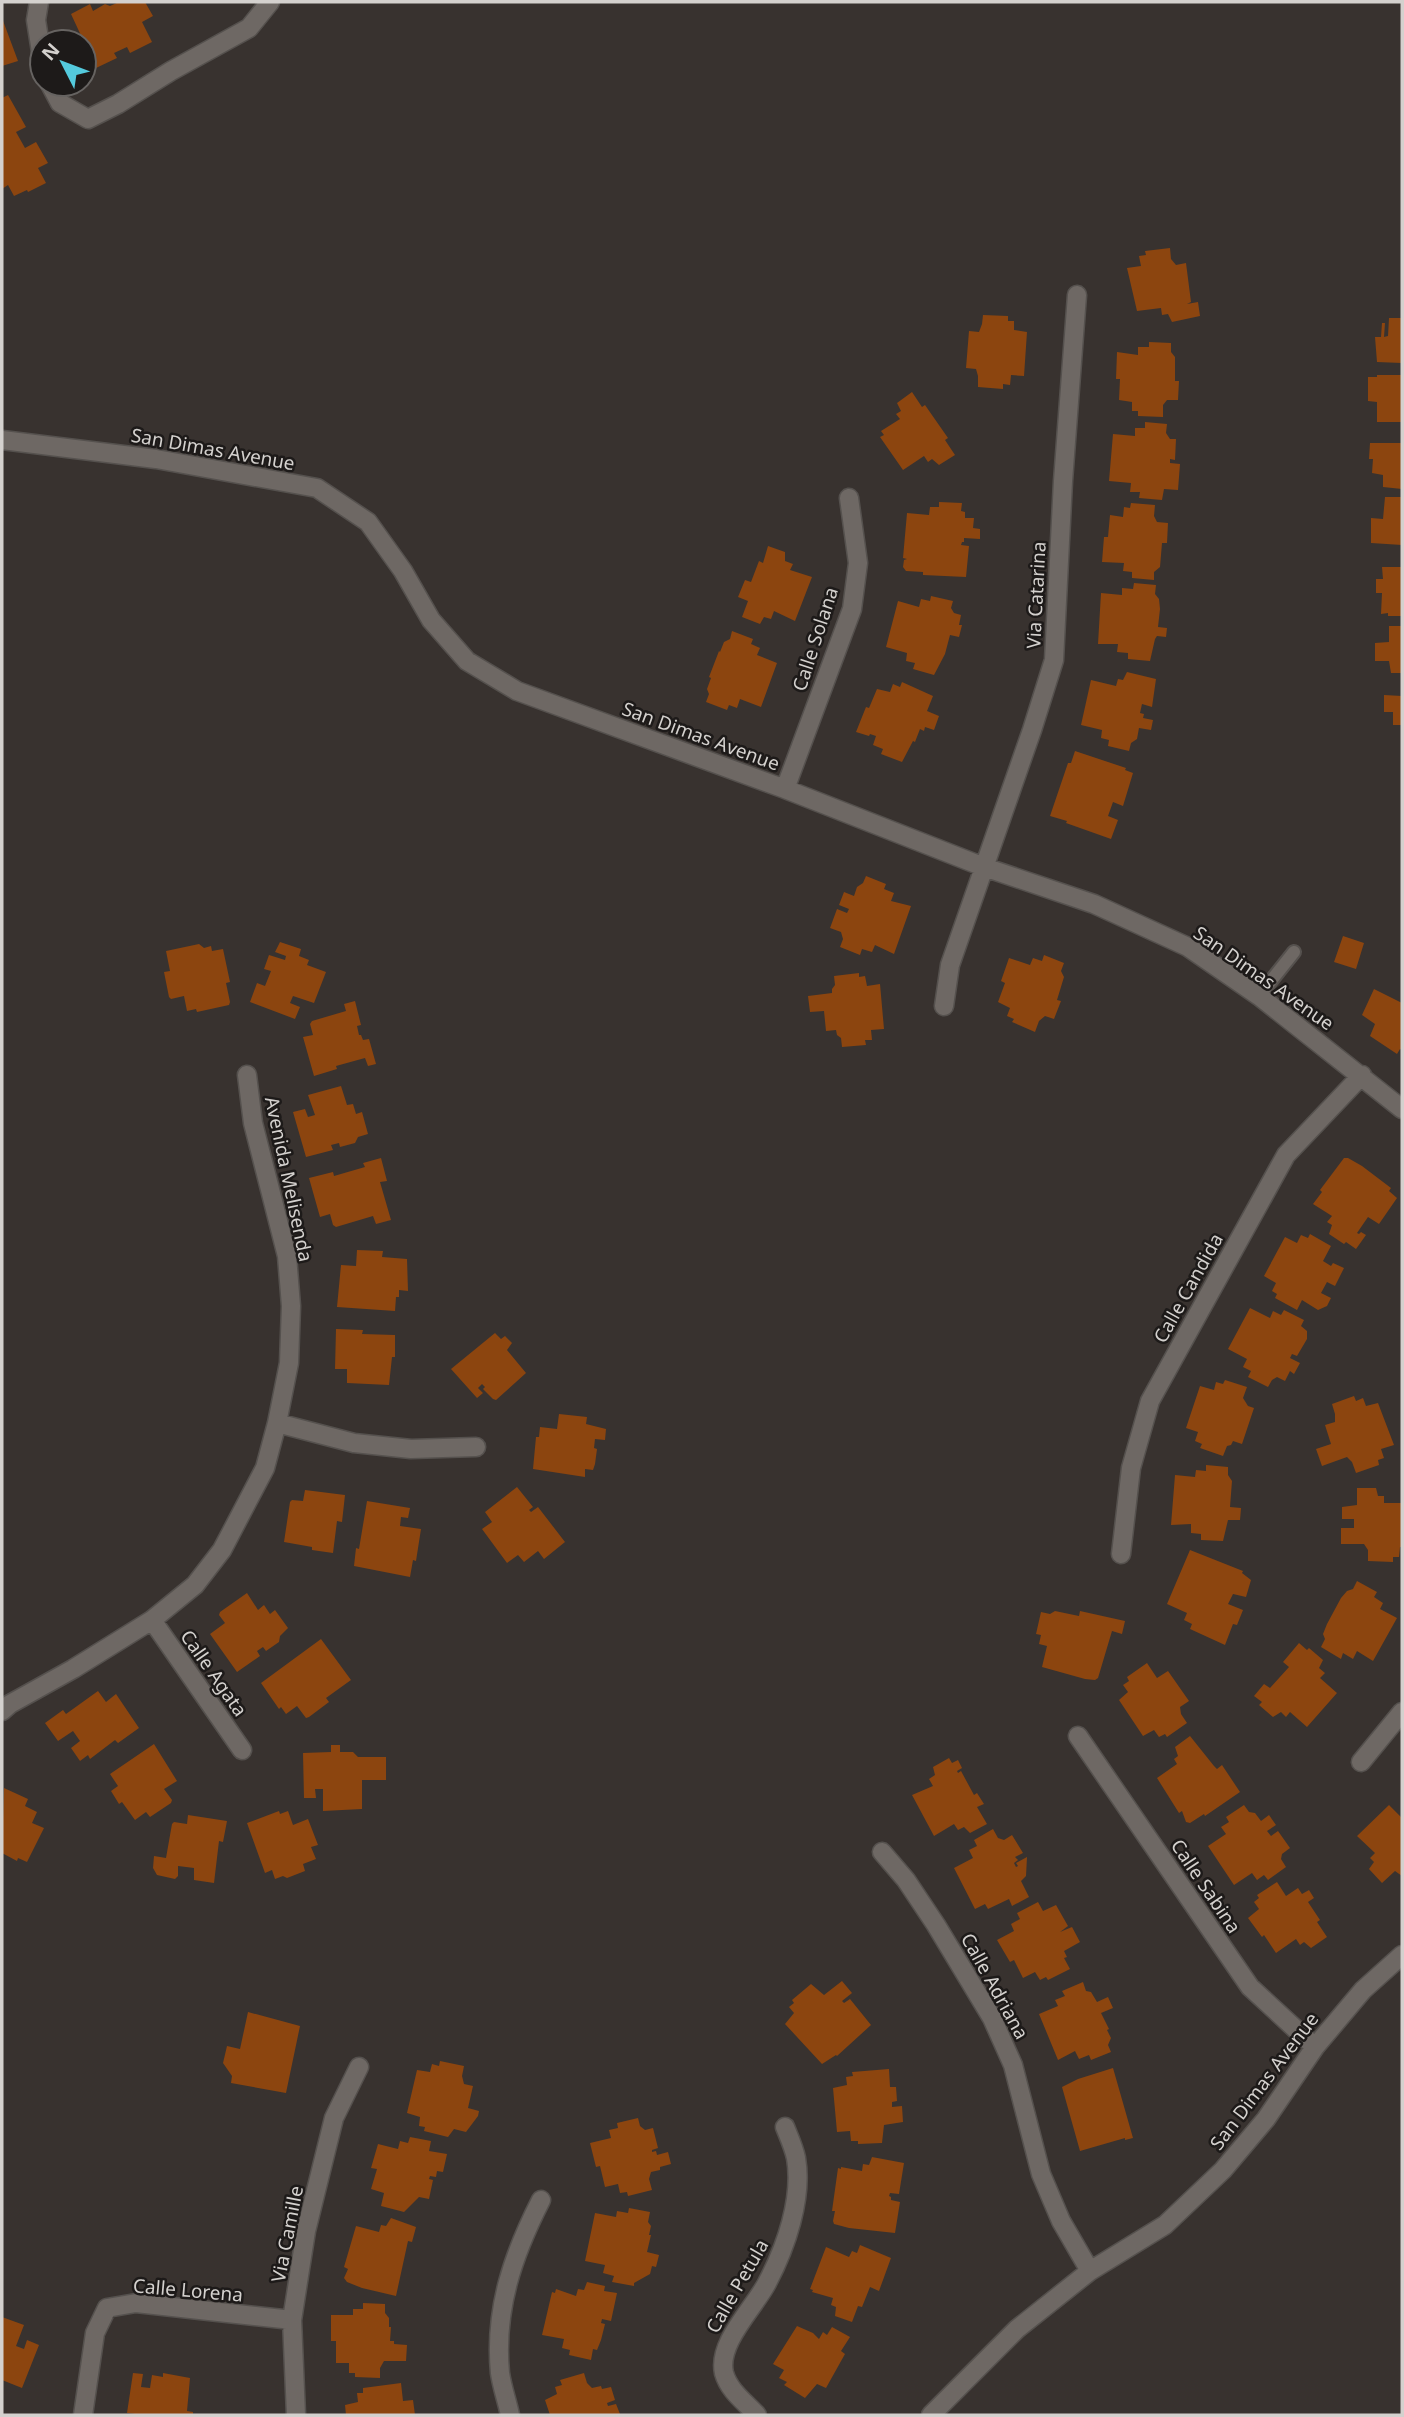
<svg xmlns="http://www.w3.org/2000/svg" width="1404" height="2417" font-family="'Noto Sans',sans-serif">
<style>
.building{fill:#8c450f}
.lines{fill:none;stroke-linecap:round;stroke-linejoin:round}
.lane-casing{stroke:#55514e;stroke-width:16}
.street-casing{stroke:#55514e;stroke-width:21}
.lane{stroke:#6e6864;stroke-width:12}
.street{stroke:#6e6864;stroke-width:18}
.labels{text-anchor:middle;stroke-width:5;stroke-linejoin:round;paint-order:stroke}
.street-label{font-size:19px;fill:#d4d1ce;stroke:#1d1a19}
</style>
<rect width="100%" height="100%" fill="#38322f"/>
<!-- building -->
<path class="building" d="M119,2H145L153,16L142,22L152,42L130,53L127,47L114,53L117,58L96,68L84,49V42L71,14L90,4L93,11L105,4L110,6Z
M2,18L18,61L2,66Z
M8,95L26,127L16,132L25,148L36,142L48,163L38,168L46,183L28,192L27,190L14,196L8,185L2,189V98Z
M1170,248L1171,259L1176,265L1186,263L1191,302L1187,304L1198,302L1200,316L1172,322L1168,314L1162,315L1161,308L1137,311L1127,268L1141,266L1139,256L1146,255L1145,251Z
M983,315L1008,316V321H1014V330L1027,332L1024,376L1011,375L1010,385L1003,384V389L978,387V376L976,369L966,368L969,331L979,332L982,324Z
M1389,318H1402V363L1377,362L1375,337H1381L1382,323H1385L1384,337L1388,336Z
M1149,342L1171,343V352L1175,357V381H1179L1178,400H1167L1163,405V417L1138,416V411H1132V402L1119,400L1120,379H1116L1117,352L1138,355V347H1149Z
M1377,375H1402V422H1377V402L1368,401V377H1377Z
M912,392L922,407L925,405L948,438L945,440L955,455L939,465L932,459L928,462L924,456L903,470L880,437L884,435L881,431L900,419L896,414L901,411L897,403Z
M1145,422L1167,424L1166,433L1170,439H1176L1175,460L1170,459V463L1180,464L1178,490L1164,489L1162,500L1139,498L1140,492H1130L1131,483L1109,481L1113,434L1135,436V428H1145Z
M1370,443H1402V489L1383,487V475L1372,473L1373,459H1369Z
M1385,497H1402V545L1371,543V518L1383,519Z
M939,502L962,503L961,511L965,512V518H974L973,528L980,529V539L964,538V542H962L961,545L969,546L966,577L923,575V572L906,571L903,567L904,560L907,559L903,558L907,513L929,515L930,507H939Z
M1131,503L1155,505L1154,516L1157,522L1168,523L1167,543H1162L1160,567L1154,572V580L1132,578V572L1123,571L1124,563L1102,562L1104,537H1108L1110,515L1123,517L1124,507L1130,508Z
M768,546L785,552V561L793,564L790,570L812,577L795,621L774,611L771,619L764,617L760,624L742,617L748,601L738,597L745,580L751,582L759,561L763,563Z
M1382,567H1402V616H1388V613L1381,614L1382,593H1376V579H1383Z
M1134,583L1156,585L1155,594L1159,599L1160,609L1158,627L1167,628L1166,637L1157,636L1155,639L1150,661L1128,659V653L1117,652L1118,644H1098L1101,593L1122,595V588L1133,589Z
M931,596L953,601L951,608L954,613L961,615L959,625H962L959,637L950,635L945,654L934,675L913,669L915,663L906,661L907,653L886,647L898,601L919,607L921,599L930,601Z
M1389,626H1402V673H1391L1389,661H1375V643L1389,642Z
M732,631L753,639L751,644L760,648L757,655L777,663L761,707L740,699L737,708L729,705L727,710L706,702L709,694L707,689L711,678L709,677L719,651L720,652L724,642L730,639Z
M1127,672L1156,679L1152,707L1142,704L1140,713L1144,714L1143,718L1153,720L1151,730L1139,728L1137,739L1131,743L1129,751L1108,746L1109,740L1101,738L1102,730L1081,725L1091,680L1116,686L1118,679L1123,680Z
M902,682L933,696L927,711L939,716L934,730L925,727L924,731L920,729L915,742L913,741L902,762L881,754L883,749L873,745L876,736L870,734L869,736L856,732L866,707L869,708L877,689L890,692L893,684L900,687Z
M1384,695L1402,696V725H1393V712H1384Z
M1075,751L1126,768L1125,770L1133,773L1123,806L1113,802L1108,816L1118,820L1111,839L1066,823L1067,821L1050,816L1068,763H1071Z
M866,876L886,884L884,889L894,893L891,901L911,906L894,954L875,945L872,952L862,949L860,955L840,947L843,939L841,932L830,928L837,909L847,913L849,909L839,905L844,892L854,896L857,887L863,883Z
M1343,936L1364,943L1356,969L1334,962Z
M280,942L301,949L299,956L309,960L307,965L326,972L314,1003L293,996L290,1003L300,1007L295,1019L250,1002L257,983L265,986L271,971L264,969L269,955L285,960L286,956L275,952Z
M199,944L204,948L211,946L212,951L223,949L230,982L226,983L230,1002L229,1005L197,1012L196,1009L187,1011L184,996L171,999L169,997L164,972L170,971L166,951Z
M1044,955L1064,963L1061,971L1064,977L1057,1000L1061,1001L1054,1019L1045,1016L1039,1021L1035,1032L1012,1022L1014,1019L1007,1016L1010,1008L998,1002L1005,983L1001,981L1009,958L1030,965L1033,958L1042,961Z
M859,973V977L865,976L867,986L880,984L884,1029L871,1030L872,1040H865L866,1045L842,1047L841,1038L837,1035L836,1030L826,1031L824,1011L810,1012L808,996L832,993V989L835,985L834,976Z
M1374,989L1402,1003V1050L1400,1049L1397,1054L1370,1036L1375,1024L1362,1015Z
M355,1001L361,1025L357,1026L359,1035H361L363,1040L369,1039L376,1064L368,1066L365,1058L336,1066L337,1069L314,1076L303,1037L313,1035L310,1024L312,1021L346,1011L344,1004Z
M341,1086L347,1105L353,1104L356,1114L362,1112L368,1134L358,1137L355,1143L340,1147L339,1143L331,1145L333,1150L306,1157L293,1112L305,1109L308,1117L315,1115L308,1095Z
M381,1158L387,1181L380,1182L391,1220L376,1224L373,1216L336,1227L333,1225L330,1214L320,1217L309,1178L333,1172L334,1176L365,1167L363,1163Z
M1344,1158H1348L1362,1166L1391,1188L1389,1191L1397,1198L1379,1224L1368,1217L1357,1233L1359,1234L1361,1232L1366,1235L1356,1249L1346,1242L1344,1244L1329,1234L1332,1225L1327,1222L1332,1216L1313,1204L1322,1192L1320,1190Z
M1310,1234L1331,1246L1323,1261L1331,1266L1333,1263L1344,1268L1335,1286L1327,1282L1321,1293L1331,1298L1327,1306L1318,1310L1302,1300L1297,1310L1275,1298L1277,1294L1272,1291L1276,1283L1264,1276L1285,1237L1297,1243L1301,1235L1308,1238Z
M357,1250L383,1251L382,1257L407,1259L408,1291L399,1290V1297H396L395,1311L337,1307L341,1265L356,1266Z
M1250,1308L1270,1318L1273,1311L1281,1315L1284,1310L1304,1320L1301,1326L1307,1331V1339L1297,1356L1292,1354L1290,1358L1300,1363L1294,1374L1290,1371L1285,1381L1277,1377L1272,1380L1268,1387L1248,1377L1251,1371L1243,1367L1247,1359L1228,1349Z
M336,1329L363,1330L362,1334L395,1335V1357H392L389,1385L347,1383V1369H335Z
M495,1333L501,1339L505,1336L512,1343L507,1350L526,1373L496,1400L493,1399L483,1389L485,1387L482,1384L478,1388L483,1393L477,1398L451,1369Z
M1225,1380L1247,1387L1243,1398L1248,1406L1254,1408L1242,1444L1233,1441L1231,1445L1227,1446L1223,1456L1200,1448L1202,1444L1195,1441L1198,1432L1186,1428L1200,1386L1214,1390L1216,1382L1223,1384Z
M1354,1396L1356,1401L1363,1398L1366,1406L1378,1403L1394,1445L1381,1449L1384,1458L1378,1460L1379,1465L1356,1473L1352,1462L1347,1457L1322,1466L1316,1449L1331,1444L1325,1425L1335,1422V1414L1332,1404Z
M559,1414L587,1417L586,1424L606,1429L605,1440L595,1439L594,1448L597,1449L595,1464L593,1470L585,1469V1477L533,1469L536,1437H539L540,1427L557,1429Z
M1206,1465L1228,1467V1475L1232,1481L1230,1507L1241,1508L1240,1520H1228L1223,1541L1201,1540V1534L1191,1533V1524L1171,1525L1175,1475L1195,1477L1196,1470L1206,1471Z
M517,1487L533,1507L529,1510L531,1512L538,1507L565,1542L544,1559L538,1551L524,1562L518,1555L507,1563L482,1529L492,1522L485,1512Z
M1357,1488H1376L1378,1496H1384V1503H1402V1547H1400L1399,1557H1393V1562L1368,1561V1550L1364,1544H1341V1528H1354V1519H1342V1507L1357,1505Z
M305,1490L345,1495L342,1522L337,1521L333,1553L312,1550V1547L284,1542L290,1502L292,1500L303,1501Z
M367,1501L410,1508L408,1518L401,1517L400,1526L421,1529L416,1561L413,1560L410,1577L354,1566L356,1548L359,1549Z
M1190,1550L1243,1571L1242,1573L1251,1580L1246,1597L1233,1594L1228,1604L1243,1610L1237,1625L1233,1624L1225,1645L1190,1629L1192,1624L1184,1620L1187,1613L1167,1604Z
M1357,1581L1377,1592L1374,1597L1383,1603L1380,1609L1397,1618L1373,1661L1357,1651L1353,1659L1343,1653L1341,1659L1321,1647L1325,1639L1323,1634L1327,1624L1341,1598L1347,1591L1353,1589Z
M247,1593L258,1610L264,1605L270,1614L275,1610L288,1628L280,1636L279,1642L266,1651L263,1647L257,1651L260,1656L237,1672L210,1634L225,1623L219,1615L220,1612Z
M1055,1611L1079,1616L1080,1611L1125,1621L1122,1634L1112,1631L1098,1678L1095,1680L1085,1679L1042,1667L1047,1646L1039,1644L1041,1635L1036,1634L1041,1612L1050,1614Z
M321,1639L351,1680L326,1698L329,1702L309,1717L306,1718L297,1706L286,1714L281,1707L279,1709L261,1683Z
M1299,1643L1307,1650L1309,1648L1323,1660L1319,1668L1325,1673L1320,1678L1337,1693L1307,1727L1290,1712L1286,1717L1281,1712L1273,1717L1259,1705L1262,1702L1254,1696L1264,1684L1270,1688L1289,1667L1283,1662Z
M1147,1663L1157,1678L1168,1671L1189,1701L1180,1707L1181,1714L1187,1723L1167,1737L1165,1734L1159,1737L1154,1730L1143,1736L1119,1700L1128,1692L1123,1685L1129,1681L1127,1677Z
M98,1691L106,1702L116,1694L139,1728L118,1743L115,1740L90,1759L88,1755L80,1761L71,1748L80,1741L73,1731L58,1741L45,1723L63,1710L66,1714Z
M1190,1736L1214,1766L1217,1769L1222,1765L1240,1792L1205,1816L1204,1814L1190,1823L1186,1822L1182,1811L1179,1813L1157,1778L1177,1764L1174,1759L1178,1756L1175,1747Z
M154,1744L177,1781L164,1789L172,1800L171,1803L150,1817L146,1812L135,1820L122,1802L119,1804L111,1791L118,1786L110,1774Z
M331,1745H340V1752H353L358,1757H386V1780H362V1809L323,1811V1789H315L316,1798H304L303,1753L331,1752Z
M949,1758L952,1763L958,1760L962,1768L957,1771L958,1773L961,1771L974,1795L977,1793L984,1804L977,1807L987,1824L970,1833L964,1827L958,1830L954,1824L934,1836L912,1795L933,1786L929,1779L935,1775L933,1767Z
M4,1788L28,1799L25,1806L37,1812L32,1823L44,1828L27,1862L18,1858L17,1861L2,1853Z
M1244,1805L1249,1812L1255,1813L1261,1821L1269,1815L1276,1825L1267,1831L1271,1836L1278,1831L1290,1848L1282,1854L1281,1859L1286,1867L1268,1880L1264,1875L1257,1880L1252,1873L1234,1885L1208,1846L1226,1834L1221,1827L1229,1822L1226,1817Z
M1389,1805L1402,1818V1876L1395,1871L1382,1883L1369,1869L1374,1862L1370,1858L1375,1853L1357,1836Z
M279,1811L280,1814L288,1811L293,1825L308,1819L318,1845L311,1847L316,1859L303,1864L305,1871L287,1878L283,1876L275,1879L272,1870L265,1873L247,1823Z
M188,1815L227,1821L223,1842L219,1841L214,1883L194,1880V1868L178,1866V1876L175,1879L157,1875L153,1868L154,1856L166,1858L172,1824L174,1822L187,1824Z
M993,1829L998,1838L1004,1840L1012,1835L1023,1853L1015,1857L1018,1860L1014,1863L1016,1867L1018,1866L1016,1863L1027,1857L1026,1876L1021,1881L1029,1897L1012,1906L1009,1899L988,1909L985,1904L975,1909L954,1868L973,1858L969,1850L977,1846L974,1840Z
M1277,1882L1286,1896L1298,1888L1302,1894L1309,1890L1314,1898L1308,1902L1320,1920L1317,1922L1327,1937L1311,1948L1304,1942L1300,1945L1296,1939L1276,1953L1264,1935L1262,1937L1248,1918L1259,1909L1254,1902L1259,1898L1257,1895Z
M1038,1902L1043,1911L1056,1905L1068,1926L1060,1932L1072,1927L1080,1942L1064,1951L1067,1957L1064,1958L1070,1969L1048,1980L1046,1977L1040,1980L1035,1972L1023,1978L1014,1960L1010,1962L997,1940L1014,1931L1011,1924L1020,1919L1017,1913Z
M842,1981L852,1993L842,2001L844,2003L850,1999L871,2025L837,2056L836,2055L822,2064L785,2024L794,2013L789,2007L794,2003L792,2000L811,1984L824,1995Z
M1083,1982L1086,1991L1091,1992L1097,2002L1108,1997L1113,2008L1101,2013L1109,2029L1107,2030L1111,2038L1108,2045L1111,2052L1091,2060L1089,2055L1079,2059L1075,2051L1058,2060L1039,2014L1058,2006L1055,2000L1065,1996L1062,1991Z
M248,2012L300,2026L286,2093L231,2083L232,2076L223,2063L227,2046L240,2049Z
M440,2061L464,2066L462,2076L464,2084L473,2086L468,2108L479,2111L478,2116L466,2132L454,2129L448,2137L424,2131L425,2127L419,2126L420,2117L407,2113L417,2070L430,2072L432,2064L439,2066Z
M1113,2068L1133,2138L1125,2140V2138L1080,2151L1062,2087L1078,2079Z
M889,2069L890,2087H896L897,2101L892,2102V2107L902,2106L903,2122L884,2125L882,2143L858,2144V2141H851L850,2131L837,2132L833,2088L847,2085L846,2077L853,2076L852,2072Z
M638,2118L640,2126L645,2130L653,2128L658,2148L652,2150V2152L656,2151L657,2155L668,2152L671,2164L660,2167V2170L651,2172L649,2179L652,2190L628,2196L627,2192L620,2193L618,2184L605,2187L600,2166L596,2167L590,2143L611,2138L609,2130L618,2128L617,2123Z
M410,2137L431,2141L429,2151L447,2154L443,2172L437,2171L436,2177L430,2176L429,2179L433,2180L429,2199L419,2197L404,2212L381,2206L384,2193L371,2189L377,2169L371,2168L378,2144L398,2149L400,2141L408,2143Z
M872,2157L904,2163L899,2194L890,2193L889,2196L891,2197V2200L900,2202L895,2233L849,2228L834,2224L833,2221L835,2211H832L838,2168L841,2169V2167L862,2171L863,2164L869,2165Z
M629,2208L650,2212L648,2222L651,2226L649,2235H651L647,2252L659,2255L656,2267L652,2266L650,2274L634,2283V2286L612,2282L614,2276L603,2273L605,2265L585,2261L595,2213L616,2217L617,2211L628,2213Z
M391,2218L416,2227L412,2242L408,2241L396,2296L362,2288L347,2282L344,2278L348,2269L344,2267L356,2226L379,2232L381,2225L386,2226Z
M860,2245L891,2258L879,2291L870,2287L862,2307L858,2306L852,2322L835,2316L836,2307L831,2305L833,2298L812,2292L813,2290L810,2289L826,2247L849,2257L852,2251L857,2253Z
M587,2282L605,2286L604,2291L617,2293L611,2321L602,2319L601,2323L605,2324L601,2340L597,2350L593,2349L591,2360L569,2355L570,2350L562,2348L564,2339L542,2335L552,2292L555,2293L556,2289L576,2296L578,2289L584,2290Z
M363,2303L385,2304V2313L389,2318V2327H391L390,2341H394V2344L407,2345L406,2361H384L380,2368V2378L355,2377V2373H349V2363H336V2341H331V2315H353V2309H363Z
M2,2317L24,2325L16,2346L24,2349L27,2340L39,2345L22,2388L2,2380Z
M797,2326L813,2333L819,2339L823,2332L827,2335L832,2327L850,2337L841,2351L845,2354L826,2388L817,2384L805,2398L784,2385L787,2382L779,2378L784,2370L773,2364Z
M133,2373L143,2374L141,2387L150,2388L152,2375L163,2377V2373L190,2378L187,2411L193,2412V2415H143L127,2413Z
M584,2373L587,2383L592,2388L601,2386L602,2389L611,2387L615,2400L607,2403L608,2406L616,2404L620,2414L550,2415L545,2400L557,2394L555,2387L562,2385L560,2380Z
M401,2383L403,2401L413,2400L415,2415H346L345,2405L358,2402L357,2393H363V2388Z"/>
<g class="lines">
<!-- lane casing -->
<g class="lane-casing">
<path id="lane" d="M1259,996L1294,952"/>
</g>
<!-- street casing -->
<g class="street-casing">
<path id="street" d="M39,2L36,20L42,58
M50,84L60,103L88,119L118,104L171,71L249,28L270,2
M2,440L156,459L317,488L368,522L403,571L431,620L467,661L517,691L785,789L984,867L1094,904L1188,947L1259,996L1402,1109
M785,789L852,609L858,563L849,498
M944,1006L950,965L1032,730L1054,660L1063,481L1077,295
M277,1423L354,1443L411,1449L476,1447
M1121,1554L1131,1468L1150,1401L1286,1155L1362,1075
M152,1620L242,1750
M2,1711L10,1704L73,1669L152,1620L195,1585L222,1550L265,1468L277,1423L289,1363L291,1306L287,1256L253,1123L247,1075
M1078,1736L1250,1987L1315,2047
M1361,1762L1402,1712
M882,1852L906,1880L936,1925L992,2018L1013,2065L1041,2174L1061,2221L1090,2271
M83,2415L95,2333L107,2308L136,2303L292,2320
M296,2415L292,2320L306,2231L334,2118L359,2067
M510,2415C507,2401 502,2387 500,2373C494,2309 513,2255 541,2200
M757,2415C745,2402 729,2391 724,2373C717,2343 754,2308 767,2283C786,2247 803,2198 796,2158C794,2148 789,2137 785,2127
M931,2415L1017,2329L1090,2271L1165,2225L1223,2170L1266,2119L1315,2047L1363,1990L1402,1955"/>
</g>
<!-- lane -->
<use href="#lane" class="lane"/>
<!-- street -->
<use href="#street" class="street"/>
</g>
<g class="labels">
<!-- street labels -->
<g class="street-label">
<text transform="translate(213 449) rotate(10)" y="7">San Dimas Avenue</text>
<text transform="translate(1036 595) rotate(-87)" y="7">Via Catarina</text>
<text transform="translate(815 639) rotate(-72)" y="7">Calle Solana</text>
<text transform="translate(701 736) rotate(20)" y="7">San Dimas Avenue</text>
<text transform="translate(1264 978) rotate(35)" y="7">San Dimas Avenue</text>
<text transform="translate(289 1179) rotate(78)" y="7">Avenida Melisenda</text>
<text transform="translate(1188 1288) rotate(-61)" y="7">Calle Candida</text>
<text transform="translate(214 1673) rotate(55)" y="7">Calle Agata</text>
<text transform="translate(1206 1886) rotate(56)" y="7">Calle Sabina</text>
<text transform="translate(995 1986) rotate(61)" y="7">Calle Adriana</text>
<text transform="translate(1264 2081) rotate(-53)" y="7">San Dimas Avenue</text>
<text transform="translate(287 2234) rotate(-79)" y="7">Via Camille</text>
<text transform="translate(737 2286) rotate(-60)" y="7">Calle Petula</text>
<text transform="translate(188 2290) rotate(5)" y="7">Calle Lorena</text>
</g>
</g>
<!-- border -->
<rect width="1404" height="2417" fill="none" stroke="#d4d1ce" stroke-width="7"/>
<!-- north arrow -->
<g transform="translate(63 63) rotate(312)"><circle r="33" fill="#1d1a19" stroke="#666361" stroke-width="2"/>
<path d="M0-5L12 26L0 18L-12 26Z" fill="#54cadd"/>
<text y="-10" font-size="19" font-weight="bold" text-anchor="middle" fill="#d4d1ce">N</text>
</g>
</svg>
